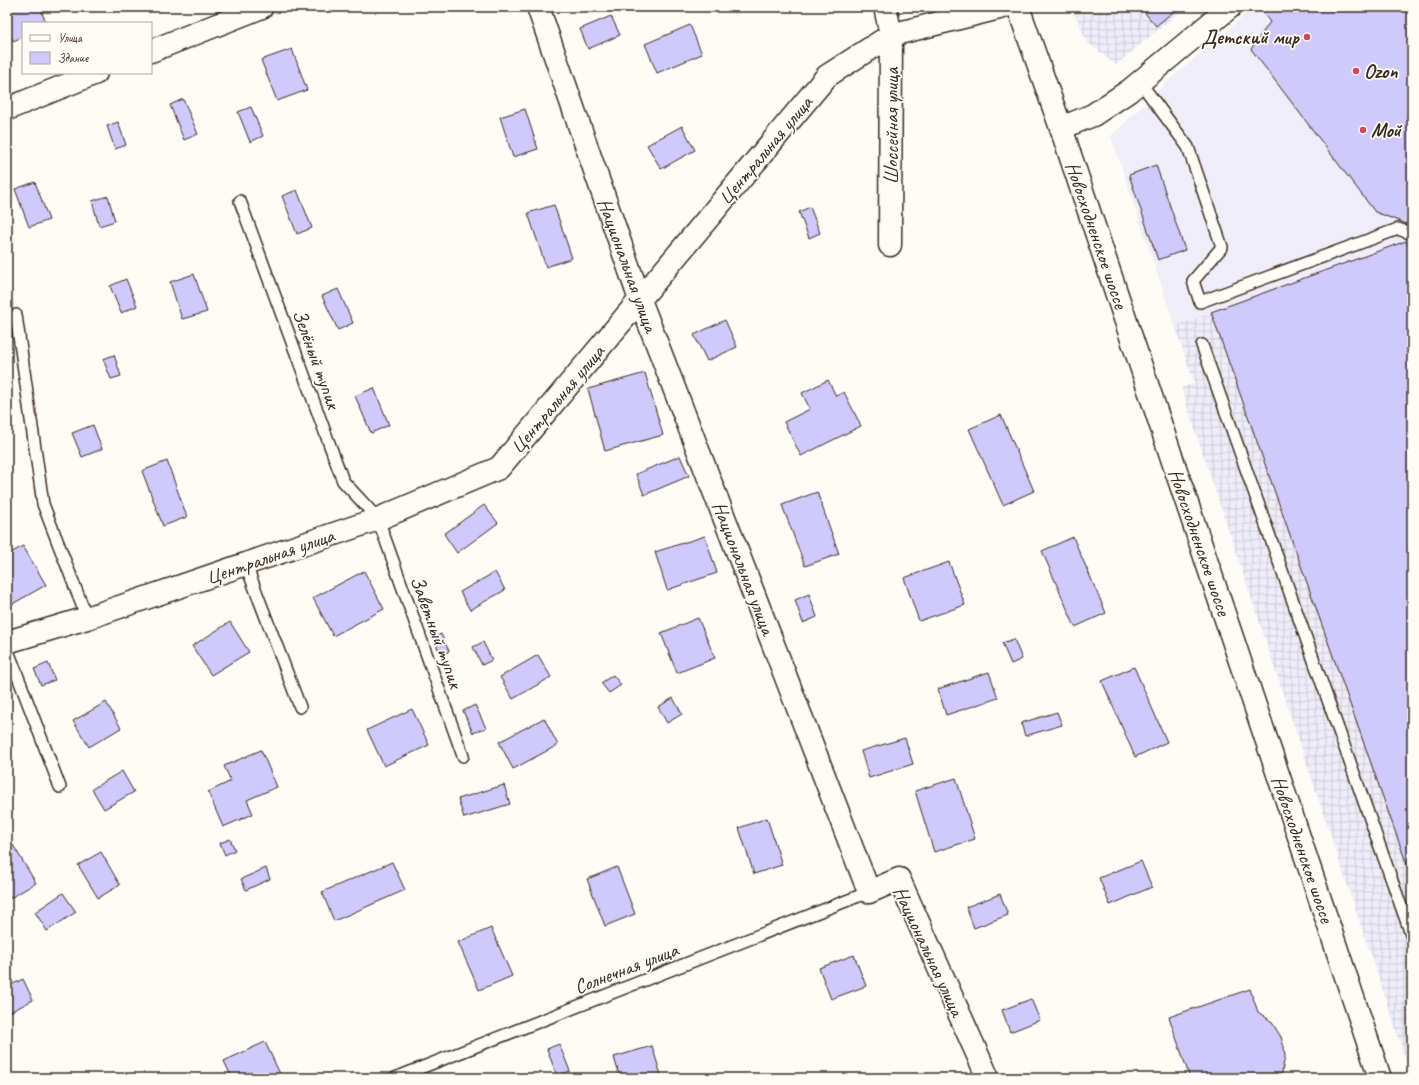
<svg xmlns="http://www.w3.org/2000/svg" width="1419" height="1085" font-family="Caveat,sans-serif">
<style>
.built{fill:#efedf8}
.industrial{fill:url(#industrial-grid)}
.building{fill:#cfc9fc;stroke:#3b2a1e}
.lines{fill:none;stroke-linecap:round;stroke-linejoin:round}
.service-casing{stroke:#3b2a1e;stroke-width:14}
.minor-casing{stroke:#3b2a1e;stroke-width:25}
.secondary-casing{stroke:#3b2a1e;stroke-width:25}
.service{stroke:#fdfcf7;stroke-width:11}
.minor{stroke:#fdfcf7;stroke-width:22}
.secondary{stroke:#fdfcf7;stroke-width:22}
.poi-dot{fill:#d1495b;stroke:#fdfcf7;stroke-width:1.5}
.labels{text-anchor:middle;stroke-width:3.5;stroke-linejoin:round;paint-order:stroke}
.poi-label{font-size:20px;font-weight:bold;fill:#3b2a1e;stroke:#fdfcf7;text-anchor:start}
.street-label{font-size:20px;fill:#3b2a1e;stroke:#fdfcf7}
</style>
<defs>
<pattern id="industrial-grid" width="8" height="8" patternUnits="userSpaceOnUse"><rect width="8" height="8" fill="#efedf8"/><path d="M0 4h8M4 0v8" fill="none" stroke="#cecbd4"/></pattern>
</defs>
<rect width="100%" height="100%" fill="#fdfcf7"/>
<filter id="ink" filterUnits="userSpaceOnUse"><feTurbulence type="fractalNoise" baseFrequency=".025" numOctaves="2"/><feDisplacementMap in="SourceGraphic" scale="8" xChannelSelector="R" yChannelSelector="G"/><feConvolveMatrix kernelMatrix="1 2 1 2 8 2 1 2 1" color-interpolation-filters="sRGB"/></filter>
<g filter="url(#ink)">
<!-- built -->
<path class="built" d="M1254,7H1412V257L1406,241L1175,326L1111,136L1165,84Z"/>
<!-- industrial -->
<path class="industrial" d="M1072,7H1185L1116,65L1087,42Z
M1406,241L1412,257V1078L1181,388L1194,383L1175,326Z"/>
<!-- building -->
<path class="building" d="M7,7H40L46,23H23V37L13,41L7,26Z
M1140,7H1179L1156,26Z
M1259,7H1412V226L1375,212L1251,49L1270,22Z
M611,16L620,35L588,49L580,29Z
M690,25L702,54L657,73L645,44Z
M292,49L307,90L277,101L261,60Z
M183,99L198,134L184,140L170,105Z
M251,107L263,136L250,142L238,112Z
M525,109L538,149L513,157L500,117Z
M118,122L126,145L115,149L107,126Z
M682,126L695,150L661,169L647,145Z
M1156,165L1185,250L1158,260L1129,175Z
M35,182L49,220L29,227L15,189Z
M297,190L312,228L297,234L282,196Z
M108,196L115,221L99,226L92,201Z
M554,205L572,258L546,267L528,213Z
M810,207L820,233L809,238L799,212Z
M1406,241L1412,257V879L1211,312Z
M194,274L207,312L182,319L170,282Z
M126,279L137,306L121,313L110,286Z
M338,289L353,323L338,330L322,296Z
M725,320L737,347L707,361L694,335Z
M114,355L121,376L111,379L103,359Z
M645,373L663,435L605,451L588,389Z
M828,380L836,396L844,392L861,426L801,456L784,422L810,409L802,393Z
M374,388L389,425L371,433L355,396Z
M1001,415L1034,491L1003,505L969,429Z
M93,425L102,449L82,457L72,433Z
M680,456L689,476L644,495L636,474Z
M167,461L187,517L163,526L142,471Z
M817,492L839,554L805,566L782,505Z
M484,505L498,523L457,553L444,534Z
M705,536L717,573L667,590L655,552Z
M1073,537L1106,613L1075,627L1042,551Z
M23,546L46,585L7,607V555Z
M949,562L965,605L919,621L904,578Z
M364,571L384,609L333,636L313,598Z
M495,572L505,590L470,610L460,592Z
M809,594L817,617L803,623L795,600Z
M698,618L715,658L677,673L661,633Z
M230,622L249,652L211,675L192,646Z
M441,634L449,651L441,655L433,638Z
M1014,639L1022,659L1011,664L1002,643Z
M483,642L492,660L482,665L473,647Z
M538,655L551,677L513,699L500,677Z
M48,663L55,680L41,685L34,669Z
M1134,667L1167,742L1135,757L1102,681Z
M989,672L998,698L946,715L938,689Z
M613,675L621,685L609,693L601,683Z
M673,698L682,714L667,723L658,707Z
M106,702L121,728L89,747L73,721Z
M475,705L486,728L473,733L463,711Z
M412,709L429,745L384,766L367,730Z
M1057,712L1062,725L1025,736L1021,723Z
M544,718L558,745L513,769L499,742Z
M905,738L913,764L869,778L861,751Z
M261,750L277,787L247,800L253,814L223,827L208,792L231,781L224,766Z
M122,771L134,792L104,809L92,789Z
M956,778L975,839L934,852L915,791Z
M504,785L510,804L464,818L458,799Z
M767,818L782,865L754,874L739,828Z
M230,839L235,850L225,855L220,843Z
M13,845L36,883L7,900V849Z
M101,852L120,885L98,898L78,865Z
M1141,861L1152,887L1110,905L1099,878Z
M392,862L405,890L334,921L322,892Z
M617,867L635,914L605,926L587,879Z
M266,868L270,879L246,890L241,879Z
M63,893L76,912L47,931L35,912Z
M1000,894L1008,915L974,928L966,907Z
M491,928L512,976L479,990L458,942Z
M854,955L866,986L831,999L819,968Z
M23,979L33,1000L8,1013L7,987Z
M1250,989L1258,1012L1271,1021L1281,1037L1284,1047L1285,1056L1281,1078H1190L1169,1017Z
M1031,999L1040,1020L1010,1032L1002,1010Z
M265,1042L282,1078H232L224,1061Z
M559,1044L570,1071L557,1076L547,1049Z
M652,1046L662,1078H620L614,1057Z"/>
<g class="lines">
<!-- service casing -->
<g class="service-casing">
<path id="service" d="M1140,82L1188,147L1222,247L1193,281L1200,302L1398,229L1412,234
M240,201L343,481L378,519L463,756
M16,315L43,504L87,618
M1202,345L1412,937
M246,565L300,707
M7,648L60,787
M395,1078L869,892"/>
</g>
<!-- minor casing -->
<g class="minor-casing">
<path id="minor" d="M538,7L640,300L869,892L899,879L988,1078
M885,7L891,35L890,245
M151,51L262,7
M7,109L96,73
M1061,128L1093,115L1129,91L1230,7
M7,642L87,618L378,519L499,468L827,76L891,35L1003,7"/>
</g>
<!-- secondary casing -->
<g class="secondary-casing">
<path id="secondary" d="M1018,7L1061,128L1380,1078"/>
</g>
<!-- service -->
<use href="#service" class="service"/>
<!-- minor -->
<use href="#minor" class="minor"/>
<!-- secondary -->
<use href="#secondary" class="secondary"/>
</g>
</g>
<!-- markers -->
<g class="poi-dot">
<circle cx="1307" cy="37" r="4"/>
<circle cx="1356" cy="71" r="4"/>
<circle cx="1363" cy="130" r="4"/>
</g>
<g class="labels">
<!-- poi labels -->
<g class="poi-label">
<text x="1299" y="44" text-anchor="end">Детский мир</text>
<text x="1364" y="78">Ozon</text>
<text x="1371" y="137">Мой</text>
</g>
<!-- street labels -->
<g class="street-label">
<text transform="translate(891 126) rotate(-90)" y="7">Шоссейная улица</text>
<text transform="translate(765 150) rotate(-50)" y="7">Центральная улица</text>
<text transform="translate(1097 235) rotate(71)" y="7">Новосходненское шоссе</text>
<text transform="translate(628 265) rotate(70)" y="7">Национальная улица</text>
<text transform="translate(317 359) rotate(70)" y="7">Зелёный тупик</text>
<text transform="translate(557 399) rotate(-50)" y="7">Центральная улица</text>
<text transform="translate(1200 542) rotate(71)" y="7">Новосходненское шоссе</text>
<text transform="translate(270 556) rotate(-19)" y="7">Центральная улица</text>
<text transform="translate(744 568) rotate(69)" y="7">Национальная улица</text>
<text transform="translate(437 632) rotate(70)" y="7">Заветный тупик</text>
<text transform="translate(1303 849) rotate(71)" y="7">Новосходненское шоссе</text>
<text transform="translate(929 951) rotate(65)" y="7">Национальная улица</text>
<text transform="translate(626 968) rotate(-21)" y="7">Солнечная улица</text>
</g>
</g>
<!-- margin -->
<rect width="1419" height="1085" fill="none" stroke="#fdfcf7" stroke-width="24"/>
<rect x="12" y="12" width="1395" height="1061" fill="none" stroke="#3b2a1e" stroke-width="1.5" filter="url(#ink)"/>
<!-- legend -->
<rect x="22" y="22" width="130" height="52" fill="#fdfcf7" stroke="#afa8a0"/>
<rect x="30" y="35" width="20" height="6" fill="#fdfcf7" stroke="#afa8a0"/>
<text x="58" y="42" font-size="12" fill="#3b2a1e">Улица</text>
<rect x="30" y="52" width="20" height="12" fill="#cfc9fc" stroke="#afa8a0"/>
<text x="58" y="62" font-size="12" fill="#3b2a1e">Здание</text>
</svg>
